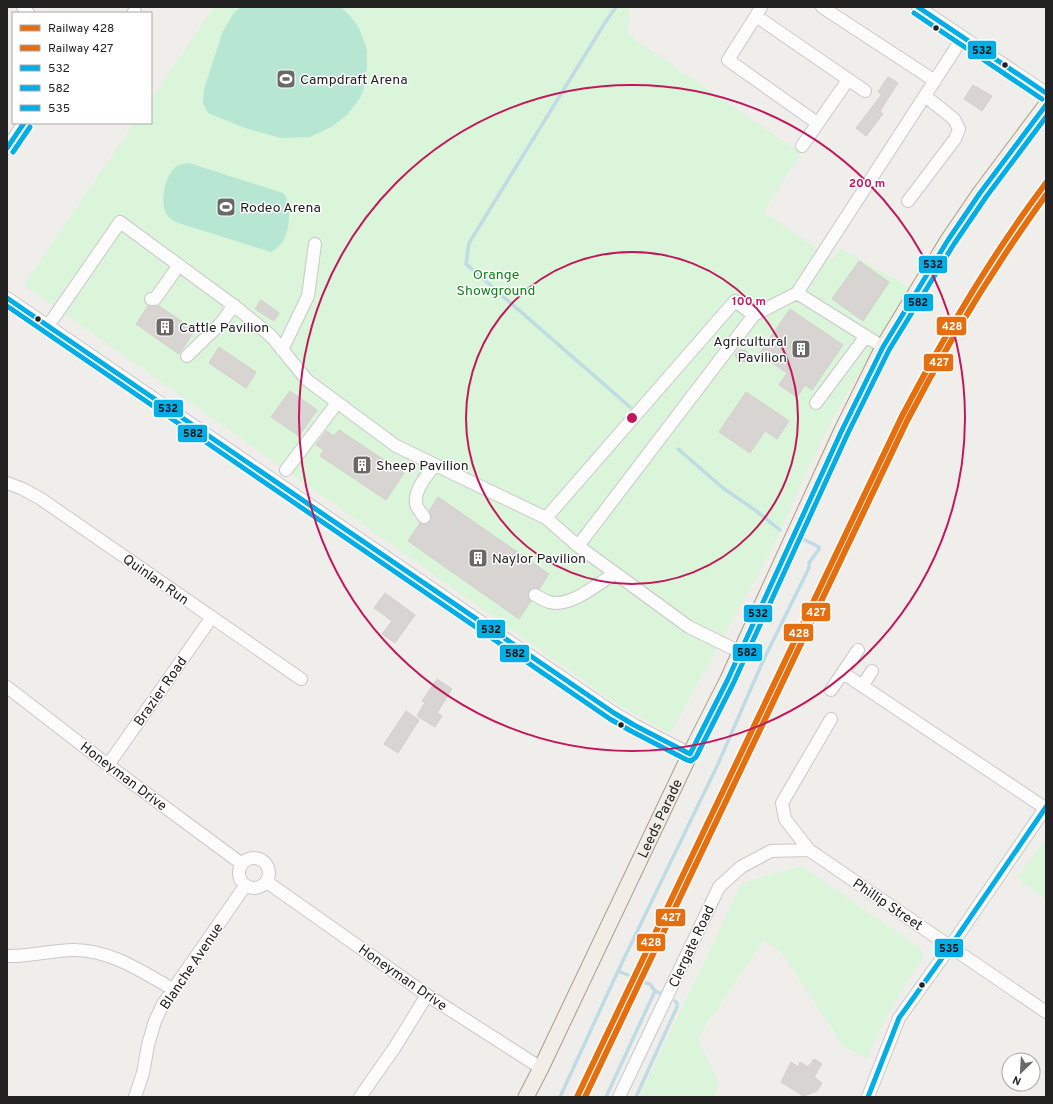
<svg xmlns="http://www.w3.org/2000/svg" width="1053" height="1104" font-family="Overpass,sans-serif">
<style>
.park{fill:#daf5da}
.pitch{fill:#b7e6d2}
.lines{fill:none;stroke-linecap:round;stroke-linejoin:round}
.stream{stroke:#bfdbe3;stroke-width:3.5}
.building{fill:#d7d4d2;stroke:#d3d0cc}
.minor-casing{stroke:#c9c8c7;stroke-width:14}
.major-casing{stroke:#a79c86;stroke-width:17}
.minor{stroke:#fdfcfc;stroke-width:12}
.major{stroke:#f3ede7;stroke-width:15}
.bus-1-casing{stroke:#fff;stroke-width:8}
.bus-2-casing{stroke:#fff;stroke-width:8}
.bus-3-casing{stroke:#fff;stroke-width:8}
.bus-1{stroke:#02aee5;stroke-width:5}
.bus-2{stroke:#02aee5;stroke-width:5}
.bus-3{stroke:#02aee5;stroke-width:5}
.rail-1-casing{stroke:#fff;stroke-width:9}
.rail-2-casing{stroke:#fff;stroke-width:9}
.rail-1{stroke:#e56e0f;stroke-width:6}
.rail-2{stroke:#e56e0f;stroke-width:6}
.ring{fill:none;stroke:#c2185b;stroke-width:2}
.bus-dot{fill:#222;stroke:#fff;stroke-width:1.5}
.labels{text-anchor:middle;stroke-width:3;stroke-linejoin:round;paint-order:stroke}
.poi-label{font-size:14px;fill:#222;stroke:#fff;text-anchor:start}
.park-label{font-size:14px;fill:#0c8416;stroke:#fff}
.street-label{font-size:14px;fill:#222;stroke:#fff}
.centre{fill:#c2185b;stroke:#fff;stroke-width:2}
.ring-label{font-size:12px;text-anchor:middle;font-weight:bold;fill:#c2185b;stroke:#fff;stroke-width:3;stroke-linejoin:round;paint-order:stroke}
.line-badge{stroke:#fff;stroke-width:1.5}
.badge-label{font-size:11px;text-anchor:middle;font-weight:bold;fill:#fff}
.pale-badge-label{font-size:11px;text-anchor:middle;font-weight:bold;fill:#111}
</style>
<rect width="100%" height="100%" fill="#f0eeeb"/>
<!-- park -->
<path class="park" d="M214,7H630L627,34L801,153L763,212L833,259L840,248L910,288L826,430L772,549L670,733L618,705L24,285L134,123H151V99Z
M1046,838V899L1017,878Z
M802,866L921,949L924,956C902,989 882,1022 867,1059L843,1046L783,954L764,940L697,1038L719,1084L715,1097H639L742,883Z"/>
<!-- pitch -->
<path class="pitch" d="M241,7H341L351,17L359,28L367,50V69L364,88L360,98L347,115L331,127L310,137L281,138L245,128L208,113L203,103L204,89L223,31L234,13Z
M189,163L283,193C289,200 289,205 289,214C289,229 286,244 271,252L175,222C173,220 169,218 168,216C158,204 165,174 177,166C180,164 185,164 189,163Z"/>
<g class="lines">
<!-- stream -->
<path class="stream" d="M616,7L606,21L469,243L466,264L630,407
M678,449L723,488L755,510L780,530
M628,975L618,971L718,764L763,661L809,568V563L819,549V547L805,540
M639,981L650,984L655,991L662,994
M560,1097L618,971
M606,1097L655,991
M636,1097L677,1007V1003L675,1001"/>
</g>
<!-- building -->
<path class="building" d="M888,77L898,83L880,111L883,114L866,136L856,128L882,94L878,92Z
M973,85L992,96L982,111L964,99Z
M859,261L889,282L863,321L832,299Z
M261,300L279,313L274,321L255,309Z
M148,306H159L195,330L179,354L136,324Z
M790,309L843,345L812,390L805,385L797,397L779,385L787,373L759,354Z
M219,347L256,372L246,388L209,363Z
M739,350H746L749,356L745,362L738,361L735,355Z
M290,391L317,410L299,436L271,417Z
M746,392L789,421L777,439L765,431L750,453L719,432Z
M339,430L404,473L386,500L320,456L324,450L316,445L326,431L334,436Z
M438,497L549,574L539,589L535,588L529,591L528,595L531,601L519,619L408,541L420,523L425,524L431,521V516L429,511Z
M385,593L415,615L395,643L382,634L392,621L374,608Z
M437,679L452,689L437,713L442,716L435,727L417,716L425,702L422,701Z
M406,711L419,720L398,753L384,744Z
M814,1059L822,1064L814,1077L822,1083L817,1091L803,1096L781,1082L791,1062L798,1067L800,1062L808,1067Z"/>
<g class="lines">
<!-- minor casing -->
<g class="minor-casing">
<path id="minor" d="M23,7L28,13
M761,7L756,16L865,91
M822,7L935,81
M918,7L1046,93
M133,13L135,12
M756,16L728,60L817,123
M802,146L848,80
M7,148L24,123
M908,201L955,139L959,129L954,119L925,96
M797,293L883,347
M7,298L614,713L634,725L690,754
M151,299H155L179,265
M48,326L120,222L237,308L271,336L307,380L396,446L546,518L578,546L689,627L740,652
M282,350L308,296L315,244
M187,356L221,323L234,305
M816,403L866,336
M286,470L337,403
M7,483L23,489L41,499L301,679
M424,517C422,514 417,508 416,504C414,490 427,475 435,465
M546,518L735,301L754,315
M578,546L754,315L797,293L963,37
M535,595C540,598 545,601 549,602C570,608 598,584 615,573
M843,673L1045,808
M862,686L872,671
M7,687L108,765L242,864
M831,690L858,650
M831,719L782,803L785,819L809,850L1046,1012
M108,765L212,617
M239 873a15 15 0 1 1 30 0a15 15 0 1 1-30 0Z
M267,882L427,995L541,1068
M7,956C29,957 52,950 74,950C111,950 142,972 173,989
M135,1097L143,1073L148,1045L155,1021L163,1004L245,886
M360,1097L395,1047L427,995
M619,1097L719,887L741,867L771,851L809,850
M868,1097L899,1018L950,947L1046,807"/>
</g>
<!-- major casing -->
<g class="major-casing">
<g id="major">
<path id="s1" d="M526,1097L541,1068L690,754L727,681L842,430L883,347L948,240L980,193L1046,105"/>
</g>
</g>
<!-- minor -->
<use href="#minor" class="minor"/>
<!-- major -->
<use href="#major" class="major"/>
<!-- bus-1 casing -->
<g class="bus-1-casing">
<path id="bus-1" d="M918,7L1046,93
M7,148L24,123
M7,298L614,713L634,725L690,754L727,681L842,430L883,347L948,240L980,193L1046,105"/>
</g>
<!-- bus-2 casing -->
<g class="bus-2-casing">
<path id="bus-2" d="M914,13L1042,99
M13,152L30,127
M7,306L610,719L631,731L687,760L691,761L696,757L733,684L848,433L889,350L954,244L986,197L1046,117"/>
</g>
<!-- bus-3 casing -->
<g class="bus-3-casing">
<path id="bus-3" d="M868,1097L899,1018L950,947L1046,807"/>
</g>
<!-- bus-1 -->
<use href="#bus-1" class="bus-1"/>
<!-- bus-2 -->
<use href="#bus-2" class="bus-2"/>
<!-- bus-3 -->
<use href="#bus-3" class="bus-3"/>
<!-- rail-1 casing -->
<g class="rail-1-casing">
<path id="rail-1" d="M577,1097L901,418C944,336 990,257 1046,183"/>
</g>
<!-- rail-2 casing -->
<g class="rail-2-casing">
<path id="rail-2" d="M585,1097L907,421C948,342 994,267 1046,195"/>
</g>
<!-- rail-1 -->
<use href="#rail-1" class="rail-1"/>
<!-- rail-2 -->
<use href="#rail-2" class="rail-2"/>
</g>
<!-- distance rings -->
<g class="ring">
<circle cx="632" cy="418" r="166"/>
<circle cx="632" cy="418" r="333"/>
</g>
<!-- icons -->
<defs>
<g id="stadium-square" transform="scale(1)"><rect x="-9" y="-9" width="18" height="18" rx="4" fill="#6a6968" stroke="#fff"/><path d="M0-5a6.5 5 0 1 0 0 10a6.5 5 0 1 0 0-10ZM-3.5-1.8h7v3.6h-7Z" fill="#fff"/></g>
<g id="building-square" transform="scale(1)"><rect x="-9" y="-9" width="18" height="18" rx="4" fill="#6a6968" stroke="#fff"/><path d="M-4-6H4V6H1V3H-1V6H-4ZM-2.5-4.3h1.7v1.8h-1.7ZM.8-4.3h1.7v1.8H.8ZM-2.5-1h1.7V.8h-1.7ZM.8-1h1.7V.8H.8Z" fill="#fff"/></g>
</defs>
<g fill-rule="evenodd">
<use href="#stadium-square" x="286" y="79"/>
<use href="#stadium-square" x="226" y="207"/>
<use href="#building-square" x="165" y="327"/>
<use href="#building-square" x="801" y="349"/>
<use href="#building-square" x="362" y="465"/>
<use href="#building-square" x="478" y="558"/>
</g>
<!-- markers -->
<g class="bus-dot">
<circle cx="936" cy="28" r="3.5"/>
<circle cx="1005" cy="65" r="3.5"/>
<circle cx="38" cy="319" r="3.5"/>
<circle cx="621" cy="725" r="3.5"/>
<circle cx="922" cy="985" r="3.5"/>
</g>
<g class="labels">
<!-- poi labels -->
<g class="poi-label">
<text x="300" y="84">Campdraft Arena</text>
<text x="240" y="212">Rodeo Arena</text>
<text x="179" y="332">Cattle Pavilion</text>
<text x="787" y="346" text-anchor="end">Agricultural<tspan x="787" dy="16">Pavilion</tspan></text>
<text x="376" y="470">Sheep Pavilion</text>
<text x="492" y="563">Naylor Pavilion</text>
</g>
<!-- park labels -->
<g class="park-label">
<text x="496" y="279">Orange<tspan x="496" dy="16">Showground</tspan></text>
</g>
<!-- street labels -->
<g class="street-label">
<text transform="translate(156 579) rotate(35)" y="5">Quinlan Run</text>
<text transform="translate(160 691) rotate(-55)" y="5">Brazier Road</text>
<text transform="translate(124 776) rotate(37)" y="5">Honeyman Drive</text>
<text dy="5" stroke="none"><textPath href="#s1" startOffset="309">Leeds Parade</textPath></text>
<text transform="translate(888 904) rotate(34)" y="5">Phillip Street</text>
<text transform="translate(691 946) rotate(-65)" y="5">Clergate Road</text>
<text transform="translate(191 966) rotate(-56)" y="5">Blanche Avenue</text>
<text transform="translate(403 977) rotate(35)" y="5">Honeyman Drive</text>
</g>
</g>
<circle cx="632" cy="418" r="6" class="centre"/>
<g class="ring-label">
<text x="867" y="187">200 m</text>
<text x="749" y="305">100 m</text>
</g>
<g class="line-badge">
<rect x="967" y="40" width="30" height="20" rx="4" fill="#02aee5"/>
<rect x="918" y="255" width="30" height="19" rx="4" fill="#02aee5"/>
<rect x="903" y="293" width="31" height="19" rx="4" fill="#02aee5"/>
<rect x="936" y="316" width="31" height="20" rx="4" fill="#e56e0f"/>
<rect x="923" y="353" width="31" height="19" rx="4" fill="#e56e0f"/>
<rect x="153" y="399" width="31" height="19" rx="4" fill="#02aee5"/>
<rect x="177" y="424" width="31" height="19" rx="4" fill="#02aee5"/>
<rect x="801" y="602" width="30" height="20" rx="4" fill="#e56e0f"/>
<rect x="743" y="604" width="30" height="19" rx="4" fill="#02aee5"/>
<rect x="476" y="619" width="30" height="20" rx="4" fill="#02aee5"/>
<rect x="783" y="623" width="31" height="19" rx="4" fill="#e56e0f"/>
<rect x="732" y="643" width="31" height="19" rx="4" fill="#02aee5"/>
<rect x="499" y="644" width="31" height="19" rx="4" fill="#02aee5"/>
<rect x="655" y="908" width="31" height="19" rx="4" fill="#e56e0f"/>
<rect x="636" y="933" width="30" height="19" rx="4" fill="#e56e0f"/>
<rect x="934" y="938" width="30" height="20" rx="4" fill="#02aee5"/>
</g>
<g class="badge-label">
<text x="952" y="330">428</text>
<text x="939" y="366">427</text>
<text x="816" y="616">427</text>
<text x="799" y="637">428</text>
<text x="671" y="921">427</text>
<text x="651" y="946">428</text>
</g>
<g class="pale-badge-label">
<text x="982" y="54">532</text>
<text x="933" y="268">532</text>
<text x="918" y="306">582</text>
<text x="168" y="412">532</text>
<text x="193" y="437">582</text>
<text x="758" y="617">532</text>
<text x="491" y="633">532</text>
<text x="747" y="656">582</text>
<text x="515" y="657">582</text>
<text x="949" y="952">535</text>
</g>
<!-- border -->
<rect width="1053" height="1104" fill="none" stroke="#222222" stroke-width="16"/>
<!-- legend -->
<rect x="12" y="12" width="140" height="112" fill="#ffffff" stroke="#a7a7a7"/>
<rect x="20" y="25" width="20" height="6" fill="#e56e0f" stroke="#a7a7a7"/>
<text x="48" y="32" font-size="12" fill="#222222">Railway 428</text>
<rect x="20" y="45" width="20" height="6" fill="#e56e0f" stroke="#a7a7a7"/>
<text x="48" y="52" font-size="12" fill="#222222">Railway 427</text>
<rect x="20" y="65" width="20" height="6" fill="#02aee5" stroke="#a7a7a7"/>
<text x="48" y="72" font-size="12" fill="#222222">532</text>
<rect x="20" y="85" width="20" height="6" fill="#02aee5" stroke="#a7a7a7"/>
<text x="48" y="92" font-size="12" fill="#222222">582</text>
<rect x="20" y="105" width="20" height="6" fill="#02aee5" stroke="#a7a7a7"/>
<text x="48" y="112" font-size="12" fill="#222222">535</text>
<!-- north arrow -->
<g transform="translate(1021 1072) rotate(205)"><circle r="19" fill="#ffffff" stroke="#a7a7a7"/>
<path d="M0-3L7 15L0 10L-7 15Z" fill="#6a6968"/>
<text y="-6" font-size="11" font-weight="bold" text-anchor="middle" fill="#222222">N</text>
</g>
</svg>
